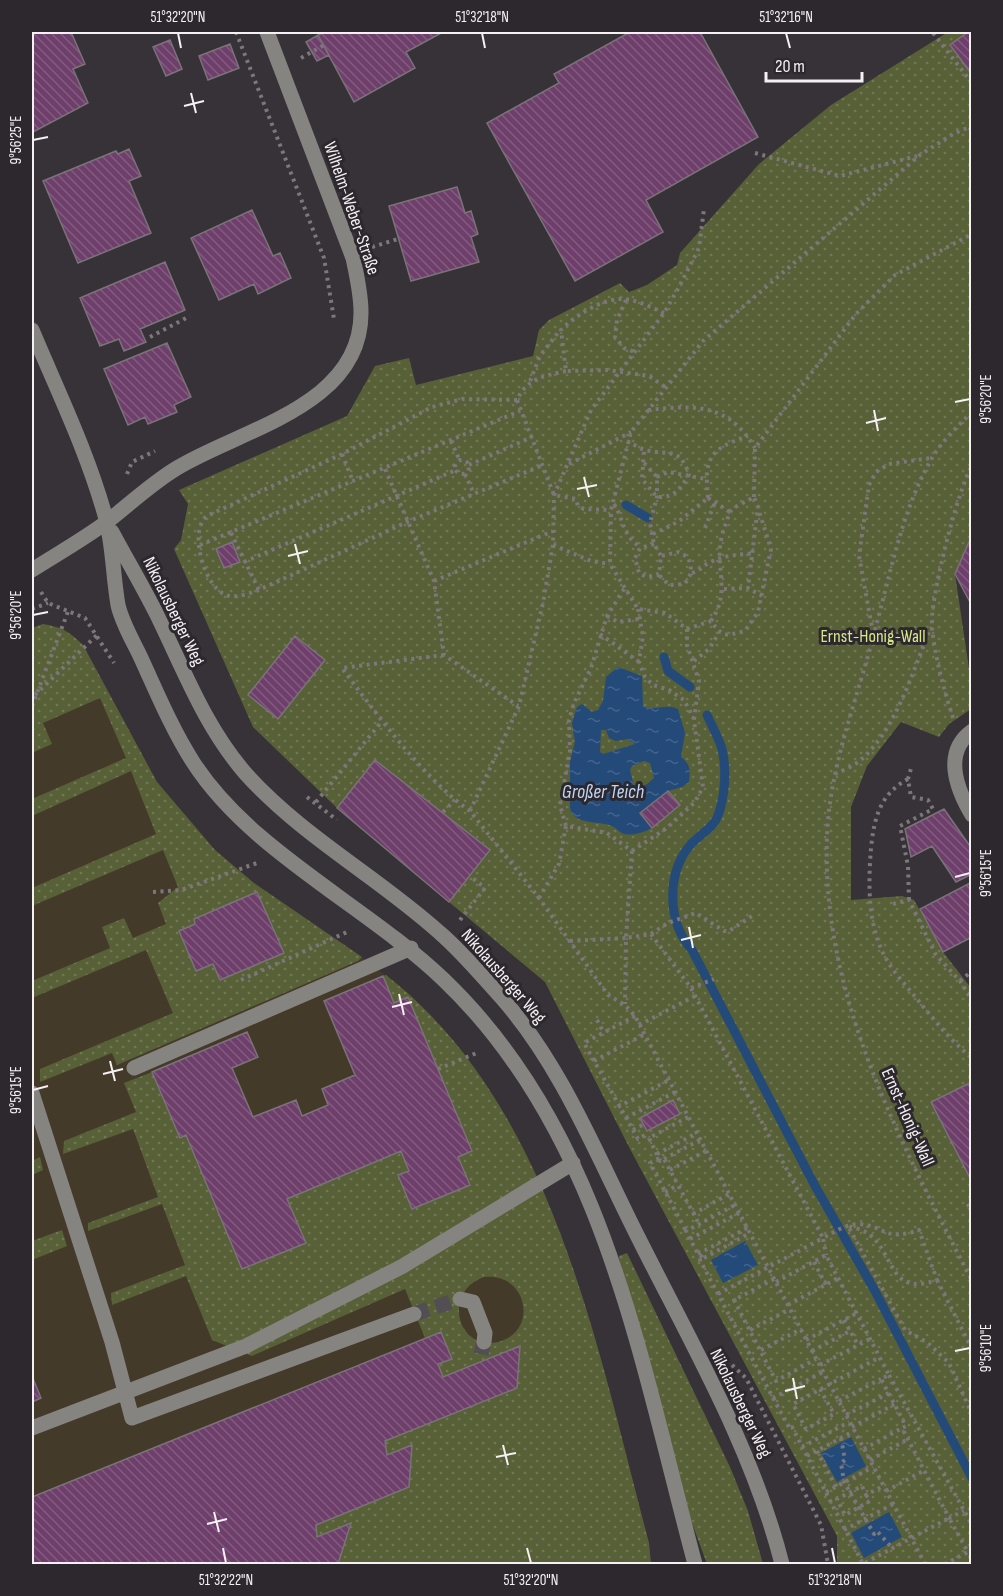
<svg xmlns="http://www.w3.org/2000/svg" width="1003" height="1596" font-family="'Sofia Sans Condensed',sans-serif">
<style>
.education{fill:#443a2a}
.green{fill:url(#green-dots);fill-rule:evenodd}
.water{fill:url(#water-ripples);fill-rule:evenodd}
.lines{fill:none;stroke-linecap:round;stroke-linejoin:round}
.stream{stroke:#234a79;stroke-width:9}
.building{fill:url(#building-back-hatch);stroke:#7a7379;stroke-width:1.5}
.minor-tunnel{stroke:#534e53;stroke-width:15;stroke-dasharray:15 8;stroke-linecap:butt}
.path{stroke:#7c777b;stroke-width:4;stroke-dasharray:3 4.5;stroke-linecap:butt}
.minor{stroke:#868481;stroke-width:15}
.ticks{fill:none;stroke:#f4f0f3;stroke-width:2}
.labels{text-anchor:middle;stroke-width:6;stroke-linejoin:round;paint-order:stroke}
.street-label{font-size:18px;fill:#f4f0f3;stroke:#2d282d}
.park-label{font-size:18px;fill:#d6e889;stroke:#2d282d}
.water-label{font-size:20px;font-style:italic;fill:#bfd6f4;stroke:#2d282d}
.neatline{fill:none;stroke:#f4f0f3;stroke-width:2}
.ticks-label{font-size:15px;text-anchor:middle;fill:#f4f0f3}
</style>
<defs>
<pattern id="green-dots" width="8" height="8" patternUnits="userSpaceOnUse" patternTransform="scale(1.5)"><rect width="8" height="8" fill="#586037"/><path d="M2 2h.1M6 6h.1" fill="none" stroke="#717754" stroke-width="1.8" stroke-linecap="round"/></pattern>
<pattern id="water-ripples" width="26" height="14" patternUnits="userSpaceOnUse" patternTransform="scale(1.5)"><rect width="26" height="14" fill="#234a79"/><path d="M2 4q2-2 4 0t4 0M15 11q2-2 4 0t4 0" fill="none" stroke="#44648c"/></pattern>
<pattern id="building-back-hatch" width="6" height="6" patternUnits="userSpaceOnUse" patternTransform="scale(1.5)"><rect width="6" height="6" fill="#6e3f6a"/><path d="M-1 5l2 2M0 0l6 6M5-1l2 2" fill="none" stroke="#835b80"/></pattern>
</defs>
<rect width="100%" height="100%" fill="#373237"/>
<!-- education -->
<path class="education" d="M43,624L60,627L72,634L83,645L157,782L215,850L254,883L362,957L410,994L466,1056L495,1100L523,1147L559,1230L576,1279L592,1327L649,1543L651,1564H32V628Z"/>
<!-- green -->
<path class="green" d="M948,32H971L972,535L955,574L971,682V709L949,724L939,737L901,722L867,766L851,807V900L902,896L914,900L943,952L971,988V1564H837V1536L629,1147L545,982L449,902L490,849L375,760L337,808L253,727L174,549L181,540L188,504L179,490L347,416L375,366L409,358L416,385L533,356L539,330L549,320L620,283L629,292L647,285L677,265L680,253L759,164L831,105Z
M43,624C61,627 70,632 83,645L157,782L215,850L254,883L362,957L358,961L117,1065L112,1053L40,1082V1069L173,1013L146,950L32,998V981L110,948L102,927L124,918L133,938L166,924L158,903L178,887L163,850L32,906V888L156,834L131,771L32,816V799L126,758L100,698L43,723L52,744L32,753V628ZM257,892L284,953L220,980L213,964L196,971L179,931L195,924L194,919Z
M386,975C554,1106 597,1348 649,1543L651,1564H338L351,1524L317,1537L316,1525L409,1487L412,1445L387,1455L385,1441L466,1408L453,1374L443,1377L438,1364L452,1359L441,1332L425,1338L405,1289L252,1356L212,1340L186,1276L112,1305L111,1293L185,1265L162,1204L88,1231V1223L158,1197L133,1129L63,1154L64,1141L136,1112L124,1083L152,1072L180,1137L186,1135L242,1269L305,1243L287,1199L401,1151L409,1171L399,1176L412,1209L470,1185L458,1157L472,1150L408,997L394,1003L383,976ZM484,1277C528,1272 539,1332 498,1342C457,1351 442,1292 484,1277Z
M40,1157L43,1170L32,1175V1161Z
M62,1230L67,1246L32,1260V1241Z
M627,1253L730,1467L748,1511L763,1564H707L689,1515L619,1259V1256Z"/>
<!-- water -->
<path class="water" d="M618,667L642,676L643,707C656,711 667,703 678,709L685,733L681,757C691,765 690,770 689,782L682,787L668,791L640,813L652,828C644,832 634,836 624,834C619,832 616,828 612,826C598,820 574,826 570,808V761L575,742L572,723L577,707L582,704L592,712L598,710L603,701L606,677ZM601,730H606L609,738L616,741L628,739L635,744L603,754L600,752ZM644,761L650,763L654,778L646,785L634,786L630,770L632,766Z
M745,1241L758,1265L723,1283L711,1260Z
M851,1437L866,1466L837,1482L821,1453Z
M889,1512L902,1537L864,1558L851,1533Z"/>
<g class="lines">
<!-- stream -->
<path class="stream" d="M626,505L648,518
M664,657L668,671L690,687
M707,715C712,726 719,738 722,749C727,770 725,799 717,818C713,828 698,836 691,844C666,873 667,922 692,950L814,1184L875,1291L972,1478"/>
</g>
<!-- building -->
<path class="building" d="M32,32H71L85,64L73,69L88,103L33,132Z
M325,32H443L406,52L415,68L354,102L318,35Z
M630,32H700L758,137L646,200L663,232L575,281L487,123L559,83L554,74Z
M968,32H972L970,72L950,45Z
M318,35L329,55L317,61L306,42Z
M170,40L182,69L166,76L153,47Z
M230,44L239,68L208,80L199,56Z
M129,149L141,176L129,181L151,233L78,263L43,181L116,151L118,154Z
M457,187L465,213L471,211L478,234L471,237L479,262L411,281L389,206Z
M252,210L273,256L280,253L291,278L258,294L254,284L219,300L191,238Z
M165,262L185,310L140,329L146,342L124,351L119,339L100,346L80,298Z
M167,343L191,397L174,405L177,412L148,424L145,417L128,425L104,369Z
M972,535V606L955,574Z
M232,542L240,562L224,568L216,549Z
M295,636L325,660L278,719L248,695Z
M375,760L490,850L449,902L337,808Z
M668,791L680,805L652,828L640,813Z
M944,809L972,849V874L956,882L932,846L911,857L905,829Z
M972,882V937L943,952L920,909Z
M257,892L284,953L220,980L213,964L196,971L179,931L195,924L194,919Z
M383,976L394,1003L408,997L472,1151L458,1157L470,1185L412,1209L398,1175L409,1171L401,1151L287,1199L306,1243L242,1269L186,1135L180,1138L152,1072L247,1032L258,1057L232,1068L253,1117L296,1100L302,1116L328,1105L322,1089L355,1075L324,1001Z
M972,1082V1182L931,1102Z
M673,1100L680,1114L647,1131L640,1118Z
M441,1332L452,1359L438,1364L443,1377L520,1346L517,1388L385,1441L387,1455L412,1445L409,1487L316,1525L317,1537L351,1523L338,1564H32V1497Z
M32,1376L41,1398L32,1402Z"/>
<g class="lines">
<!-- minor-tunnel -->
<path class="minor-tunnel" d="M414,1314L460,1299
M481,1354L484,1342"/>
<!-- path -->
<path class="path" d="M236,32L324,258L334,319
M933,33L972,83
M301,58L324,45
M755,153L840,176L917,156
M372,247L398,239
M626,300L617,320L615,337L624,348L635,352
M664,313C651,307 633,298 619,299C598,301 575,316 561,330L566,371L608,370L649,376L665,387
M150,337L190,316
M566,371C544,376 527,378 517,400L554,495L576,499L578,506L584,509L611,510
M530,381L540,356L560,330
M517,400L462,399L432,407L342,454L207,516C188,530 204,587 226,595C236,599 249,593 259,590L407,522L543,465
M648,410C695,405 728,403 755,448
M972,412C958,426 942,441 932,458C903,507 890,575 875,630C859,693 834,755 828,820C815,985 899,1139 972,1281
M451,441L460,461
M627,441C633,444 639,448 645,450C669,456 679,446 689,474C681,489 674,498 657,497L642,479L644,450
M342,454L352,479
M455 467a7 7 0 1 1 14 0a7 7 0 1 1-14 0Z
M644,463L657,477V497L650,523L654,544L661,556
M569,464L631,432
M469,465L532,437
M385,469L434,581L444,655L518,706
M127,474L132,462L155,451
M465,474L474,494
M657,477L668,472L706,479
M754,497L755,448L856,314L895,275L972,234
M708,498C704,458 709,449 748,436
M708,498L730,512
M614,504C625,522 621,533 640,547
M705,528L715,502
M231,533L259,590
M653,534L678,522L708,498
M654,544L640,548L635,558L639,573L646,577L659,575L661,556L678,552L688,557C692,568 693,575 684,584L669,585L659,575
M200,545L520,411
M553,545L591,561L610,564
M244,562L456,470
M692,573C700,571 702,566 709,563C722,555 738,555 754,553
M434,581L553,531
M624,589L607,616L591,668L574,703L569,720L570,751L560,805L566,826L607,833L632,851
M724,589L748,588L762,596
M41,592L48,603L85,618L114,663
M32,609L48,603
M638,609L643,636L639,662L645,677L653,685L669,690L684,700L694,719
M607,616L618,622L639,619
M711,621C734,587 710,565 725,526C727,522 728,515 730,512C734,506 748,501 754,497L758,507L748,588
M687,629L711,621C723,638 725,636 745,631L758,612L771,549L758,508
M873,633L859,556L869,485L876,472L889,464L931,458
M600,634L639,662
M444,655L342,668C375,712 424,779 470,811L539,898L608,995L625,1005L635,1016L925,1564
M694,661L709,649L719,633
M35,695L97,635
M32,706L69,609
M953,718C944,690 935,657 932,628C929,602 958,488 972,466
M835,774C844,770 856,765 863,758C898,725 913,670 931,627
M908,779C880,794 874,818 871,848C868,888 867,933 892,968C901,981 912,992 921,1004C937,1023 952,1042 972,1058
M307,797L337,820
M316,802L382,721
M470,811L519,706L543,603L553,545L554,495L591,410L664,313L679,287L699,248L704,209
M443,812L455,800
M632,851L667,828L695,802L703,787L694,720L699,681L687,645V629L665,613L638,609L610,564L611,510L631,432L703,341L920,155L953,134L972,126
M632,851L626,938L651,934L668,923L696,913L724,931H729L755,914
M153,892L181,890L257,863
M539,898L559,864L566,826
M909,900L908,866L900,826L933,809L928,800L911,797L908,779L912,765
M893,904L909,900L936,955L960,981L972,1000
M460,920L485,888L470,876
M651,934L691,988L823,1238C834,1232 846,1224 859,1224C886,1226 884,1242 919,1230L937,1280C889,1297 895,1255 870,1235C864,1230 855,1228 848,1226L905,1330L928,1343L949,1363L972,1414
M570,941L626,938L625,1004
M241,980L347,932
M960,981L972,971
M691,988L714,979
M635,1016L584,1043L638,1139L645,1135L649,1138
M597,1020L604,1033
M639,1025L695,996
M594,1061L645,1034
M438,1069L479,1052
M618,1107L669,1080
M688,1117L649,1138L660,1161L664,1159L699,1224
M626,1118L675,1092
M633,1130L644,1124
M657,1154L697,1133
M659,1158L650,1163L686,1231
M664,1159L700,1140
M670,1170L706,1151
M665,1192L678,1185
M972,1199L967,1203L972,1211
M739,1213L690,1239L698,1254L704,1258L700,1260L773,1398L823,1372
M693,1214L729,1194
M690,1239L686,1231L735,1205
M698,1254L747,1228
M704,1258L750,1233
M814,1262L826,1285
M774,1279L734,1300L776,1381L816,1359
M937,1280L972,1349
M776,1282L826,1255L889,1375L881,1379L906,1426L902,1428L949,1518L964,1511
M718,1294L823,1238L826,1255
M788,1305L838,1278
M844,1320L858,1345
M750,1330L790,1309
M806,1340L857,1313
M761,1350L801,1329
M812,1351L850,1331
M732,1365L746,1378L821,1525L828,1564
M820,1365L870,1339
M889,1375L972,1525
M820,1389L834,1414L806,1429L793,1404L880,1357
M773,1398L790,1429L792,1427L863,1564L949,1518L968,1552L945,1564
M839,1401L881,1379
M846,1415L889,1393
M852,1427L895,1404
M841,1438L845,1460L841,1463L844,1482L874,1534L877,1531L893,1549
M802,1447L849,1422
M864,1449L902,1428
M817,1451L836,1487
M807,1456L854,1431
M870,1460L908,1439
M886,1491L925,1470
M826,1492L873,1467
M866,1495L870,1501L845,1515L837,1499L862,1486L866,1495L883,1486
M844,1530L893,1504"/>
<!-- minor -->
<path class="minor" d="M32,330C58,392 88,453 106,519C113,546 113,576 118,605C122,623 133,641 141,658C157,693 172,729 193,762C250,851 367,906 444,980C604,1133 640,1360 695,1564
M112,532C127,560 143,587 157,615C184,670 205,727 246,774C303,837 378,877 440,933C462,952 482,976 501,997C562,1066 597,1156 638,1237C691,1343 753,1449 782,1564
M32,570C57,554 84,539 108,521C131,503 152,483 177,468C241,429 362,406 361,312C361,294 357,276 353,258L267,32
M972,731C943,752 956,788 972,815
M134,1068L411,948
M32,1093L112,1342L132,1418L414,1314
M460,1299L473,1302L485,1333L484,1342
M32,1428L246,1346L403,1266L573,1163"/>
</g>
<!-- ticks -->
<path class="ticks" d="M178,33L181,48M482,33L485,48M786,33L790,48M191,93L196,113M184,106L204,101M33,140L48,137M955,402L970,399M874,410L878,431M866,423L886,418M584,477L589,497M577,489L597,485M295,544L300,564M288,556L308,551M33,615L48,612M955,877L970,873M689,927L693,948M681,940L701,935M399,994L404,1015M392,1007L412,1002M110,1061L115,1081M103,1074L123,1069M33,1090L48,1086M955,1351L970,1348M793,1378L797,1399M785,1391L805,1386M503,1445L508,1465M496,1457L516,1453M214,1512L219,1532M207,1524L227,1519M223,1548L226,1563M527,1548L531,1563M832,1548L835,1563"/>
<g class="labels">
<!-- street labels -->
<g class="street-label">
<text transform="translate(352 208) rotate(71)" y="6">Wilhelm-Weber-Straße</text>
<text transform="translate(174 611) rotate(64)" y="6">Nikolausberger Weg</text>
<text transform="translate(504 976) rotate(49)" y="6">Nikolausberger Weg</text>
<text transform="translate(908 1117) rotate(66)" y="6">Ernst-Honig-Wall</text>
<text transform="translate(741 1403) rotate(64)" y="6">Nikolausberger Weg</text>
</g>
<!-- park labels -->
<g class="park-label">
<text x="873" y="642">Ernst-Honig-Wall</text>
</g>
<!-- water labels -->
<g class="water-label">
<text x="603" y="798">Großer Teich</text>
</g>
</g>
<!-- border -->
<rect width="1003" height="1596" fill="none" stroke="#2d282d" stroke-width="66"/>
<!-- scale -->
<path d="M766 72v9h96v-9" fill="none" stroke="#f4f0f3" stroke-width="3"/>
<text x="775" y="72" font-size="18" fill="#f4f0f3" stroke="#2d282d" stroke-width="4.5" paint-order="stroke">20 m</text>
<rect x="33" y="33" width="937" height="1530" class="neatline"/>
<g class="ticks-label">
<text x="178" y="22">51°32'20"N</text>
<text x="482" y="22">51°32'18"N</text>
<text x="786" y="22">51°32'16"N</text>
<text transform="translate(16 140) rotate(-90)" y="5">9°56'25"E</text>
<text transform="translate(986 399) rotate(-90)" y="5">9°56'20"E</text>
<text transform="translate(16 615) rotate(-90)" y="5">9°56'20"E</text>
<text transform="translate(986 873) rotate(-90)" y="5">9°56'15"E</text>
<text transform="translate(16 1090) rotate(-90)" y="5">9°56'15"E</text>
<text transform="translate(986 1348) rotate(-90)" y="5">9°56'10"E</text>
<text x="226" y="1585">51°32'22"N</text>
<text x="531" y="1585">51°32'20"N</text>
<text x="835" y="1585">51°32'18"N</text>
</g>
</svg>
